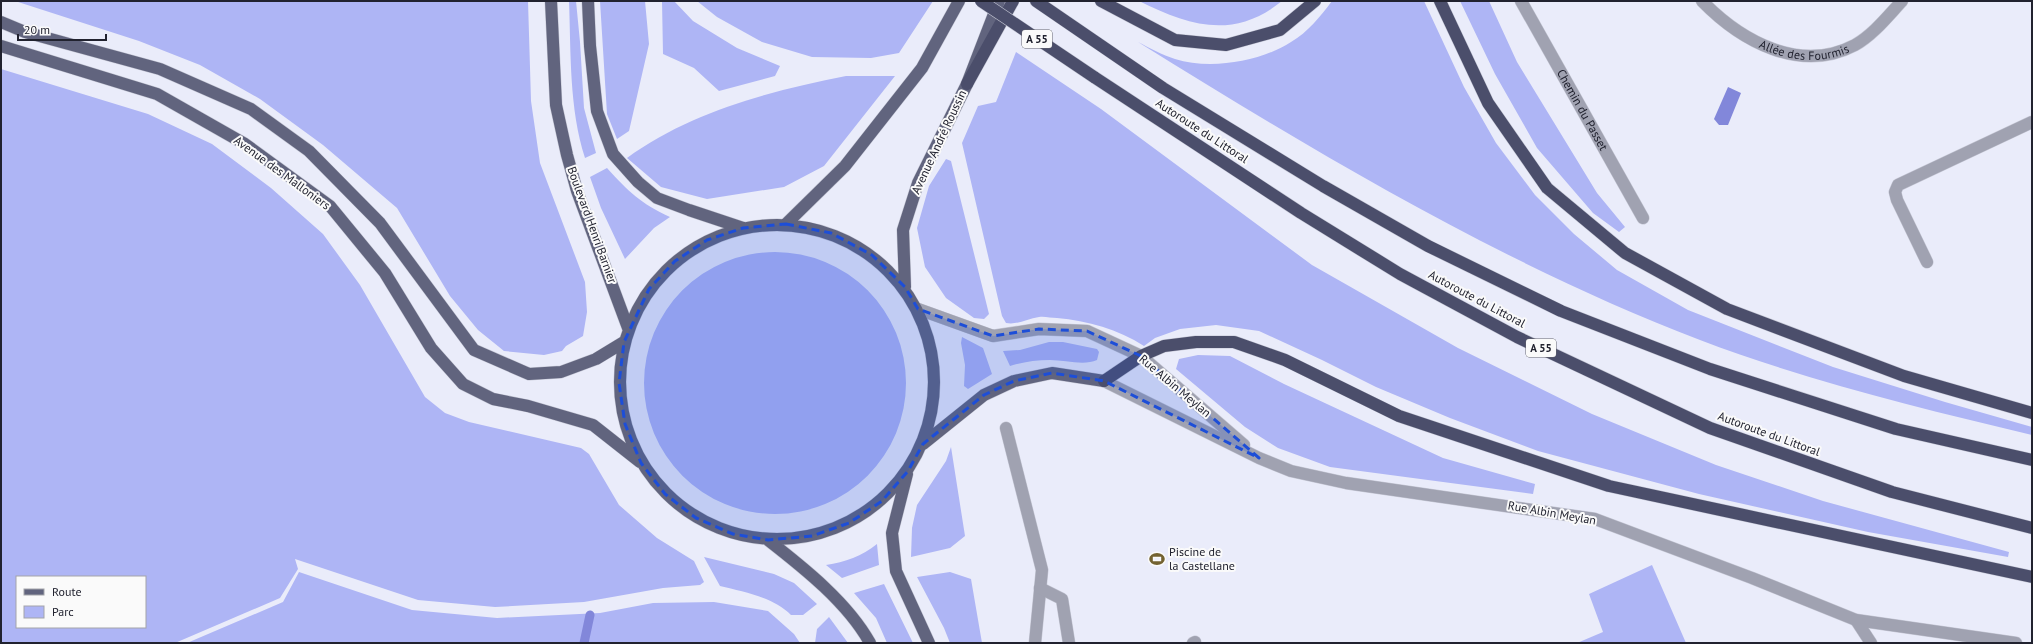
<svg xmlns="http://www.w3.org/2000/svg" width="2033" height="644" font-family="'PT Sans',sans-serif">
<style>
.green{fill:#aeb5f5;fill-rule:evenodd}
.water{fill:#8287da}
.lines{fill:none;stroke-linecap:round;stroke-linejoin:round}
.stream{stroke:#8287da;stroke-width:9}
.minor-casing{stroke:#c6c8d5;stroke-width:13}
.major-casing{stroke:#c6c8d5;stroke-width:13}
.highway-casing{stroke:#c6c8d5;stroke-width:13}
.minor{stroke:#a0a2b1;stroke-width:12}
.major{stroke:#61647e;stroke-width:12}
.highway{stroke:#4b4e6b;stroke-width:12}
.highway-bridge-casing{stroke:#c6c8d5;stroke-width:13;stroke-linecap:butt}
.highway-bridge{stroke:#4b4e6b;stroke-width:12}
.marked{fill:#1d4ed8;fill-opacity:0.2;stroke:#1d4ed8;stroke-width:3;stroke-dasharray:8 5;stroke-linejoin:round}
.labels{text-anchor:middle;stroke-width:4;stroke-linejoin:round;paint-order:stroke}
.shield{fill:#fafafa;stroke:#62636c;stroke-width:1}
.shield-label{font-size:11px;font-weight:bold;fill:#21222f}
.street-label{font-size:12px;fill:#21222f;stroke:#fafafa}
.poi-label{font-size:12px;fill:#21222f;stroke:#fafafa;text-anchor:start}
</style>
<rect width="100%" height="100%" fill="#eaecfa"/>
<!-- green -->
<path class="green" d="M15,1H528L531,101L540,163L585,282L587,312L583,336L566,346L562,351L544,355L504,351L478,330L450,296L397,208L323,145L260,99L200,65L139,41Z
M569,1H576L580,42L584,108L596,153L585,158C569,108 571,53 569,1Z
M600,1H645L649,44L629,131L617,139L607,114Z
M662,1H674L693,21L737,48L780,66L775,76L719,91L694,68L663,54Z
M697,1H933L899,53L871,58L812,57L762,42L717,17Z
M1139,1H1282C1234,40 1189,26 1139,1Z
M1332,1H1424L1464,87L1496,143L1535,195L1574,234L1617,270L1688,310L1833,367L1945,402L2032,427V435C1920,408 1808,381 1700,340C1502,264 1318,154 1138,42C1150,48 1162,55 1175,59C1210,70 1260,62 1291,42C1308,32 1320,17 1332,1Z
M1460,1H1489L1517,62L1597,193L1625,227L1619,232L1593,213L1537,148L1495,74Z
M1016,52L1101,109L1312,265L1458,348L1592,414L1716,465L1823,501L2009,552L2008,557L1868,532L1699,494L1538,451L1450,418L1376,387L1322,360L1259,331L1216,325L1180,329L1155,338L1144,346C1118,329 1088,321 1057,318C1051,318 1044,316 1039,317C1027,319 1018,325 1006,323L1002,316L962,143L978,106L996,102Z
M1,69L148,114L212,144L271,188L323,234L360,285L425,397L445,413L469,422L581,448L589,454L619,505L657,538L694,561L704,582L700,585L663,588L584,602L495,607L418,600L295,559L298,569L280,598L175,643H1ZM17,577H145V627H17Z
M846,76H895L824,166L784,187L707,199L661,187L627,158C690,112 770,91 846,76Z
M946,159L951,161L989,314L984,319L974,318L946,298L925,267L917,228L929,186Z
M607,168C628,191 641,204 670,217L654,228L625,259L601,208L590,177Z
M644 383a131 131 0 1 1 262 0a131 131 0 1 1-262 0Z
M962,337L983,348L992,374L968,389L964,386L965,365L961,343Z
M1049,342H1063L1097,349L1099,352L1097,360C1084,366 1065,360 1050,360C1036,360 1023,362 1010,366L1003,351L1020,350Z
M1198,355L1230,356L1284,384L1443,458L1535,484L1533,494L1330,467L1278,448L1245,427L1176,369L1179,359Z
M951,447L965,536L950,548L911,557L912,528L917,505L946,461Z
M877,544L879,565L842,578L826,565C845,562 862,556 877,544Z
M704,557L774,574L794,583L817,604L803,615H791C773,597 744,592 720,586Z
M1652,565L1686,643H1577L1603,632L1589,594Z
M299,572L412,610L497,618L600,613L653,603L714,602L768,611L794,634L800,643H187L283,602Z
M950,572L971,579L982,643H950L944,628L917,577Z
M884,584L913,643H887L876,618L854,593Z
M829,617L848,643H815L817,629Z"/>
<!-- water -->
<path class="water" d="M1728,87L1741,93L1728,125H1719L1714,119Z"/>
<g class="lines">
<!-- stream -->
<path class="stream" d="M584,643L590,615"/>
<!-- minor casing -->
<g class="minor-casing">
<g id="minor">
<path id="s1" d="M1521,1L1643,218"/>
<path id="s2" d="M1702,1C1741,41 1800,74 1855,45C1873,35 1888,16 1902,1"/>
<path d="M1927,262L1897,200L1895,192L1898,185L2032,122"/>
<path d="M918,309L993,336L1039,329L1087,331L1141,356L1244,445"/>
<path d="M1104,381L1259,458L1291,471L1346,483L1595,519L1752,578L1856,620L2016,643"/>
<path d="M1006,428L1042,570L1035,643"/>
<path d="M1040,588L1062,599L1069,643"/>
<path d="M1856,620L1871,643"/>
<path d="M1193,643L1195,642"/>
</g>
</g>
<!-- major casing -->
<g class="major-casing">
<path id="major" d="M551,1L556,105L567,155L577,191L628,328
M588,1L590,46L597,111L613,154L638,182L657,198L689,210L743,228
M1,22L25,32L160,69L251,109L309,151L380,223L474,350L529,374L561,372L596,359L624,342
M1,46L157,94L245,144L330,206L385,273L431,348L463,384L493,399L528,406L593,425L640,462
M786,224L845,166L922,68L959,1
M620 382a157 157 0 1 1 314 0a157 157 0 1 1-314 0Z
M905,287L903,230L918,183L967,84L999,1
M923,444L984,395L1014,381L1052,373L1104,381
M907,474L892,533L896,571L929,643
M768,540C804,568 848,603 870,643"/>
</g>
<!-- highway casing -->
<g class="highway-casing">
<path id="highway" d="M1036,1L1163,88L1323,186L1428,246L1561,311L1710,369L1896,429L2032,460
M1101,1L1175,40L1226,45L1280,30L1315,1
M1440,1L1488,103L1547,188L1625,253L1727,309L1904,376L2032,413
M1094,77L1301,213L1400,274L1517,337L1710,428L1892,492L2032,528
M967,84L1013,1
M1104,381L1141,356L1164,346L1196,342H1234L1285,360L1399,416L1609,486L2032,577"/>
</g>
<!-- minor -->
<use href="#minor" class="minor"/>
<!-- major -->
<use href="#major" class="major"/>
<!-- highway -->
<use href="#highway" class="highway"/>
<!-- highway-bridge casing -->
<g class="highway-bridge-casing">
<path id="highway-bridge" d="M981,1L1094,77"/>
</g>
<!-- highway-bridge -->
<use href="#highway-bridge" class="highway-bridge"/>
</g>
<!-- marked area -->
<path class="marked" d="M786,224L831,233L872,255L905,287L918,309L993,336L1039,329L1087,331L1141,356L1259,458L1104,381L1052,373L1014,381L984,395L923,444L908,471L882,501L849,523L812,536L768,540L733,534L696,518L665,494L641,463L625,424L619,383L624,342L649,289L675,261L707,240L743,228Z"/>
<!-- icons -->
<defs>
<g id="stadium-bare" transform="scale(1.2)"><path d="M0-5a6.5 5 0 1 0 0 10a6.5 5 0 1 0 0-10ZM-3.5-1.8h7v3.6h-7Z" fill="#736230" stroke="#fafafa" stroke-width="2.5" paint-order="stroke"/></g>
</defs>
<g fill-rule="evenodd">
<use href="#stadium-bare" x="1157" y="559"/>
</g>
<g class="labels">
<!-- shield labels -->
<g class="shield">
<rect x="1022" y="30" width="30" height="18" rx="3"/>
<rect x="1526" y="339" width="30" height="18" rx="3"/>
</g>
<g class="shield-label">
<text x="1037" y="43">A 55</text>
<text x="1541" y="352">A 55</text>
</g>
<!-- street labels -->
<g class="street-label">
<text dy="4" stroke="none"><textPath href="#s2" startOffset="118">Allée des Fourmis</textPath></text>
<text dy="4" stroke="none"><textPath href="#s1" startOffset="125">Chemin du Passet</textPath></text>
<text transform="translate(1202 131) rotate(33)" y="4">Autoroute du Littoral</text>
<text transform="translate(939 142) rotate(-65)" y="4">Avenue André Roussin</text>
<text transform="translate(282 173) rotate(36)" y="4">Avenue des Malloniers</text>
<text transform="translate(592 225) rotate(70)" y="4">Boulevard Henri Barnier</text>
<text transform="translate(1477 299) rotate(28)" y="4">Autoroute du Littoral</text>
<text transform="translate(1175 386) rotate(40)" y="4">Rue Albin Meylan</text>
<text transform="translate(1769 434) rotate(20)" y="4">Autoroute du Littoral</text>
<text transform="translate(1552 513) rotate(10)" y="4">Rue Albin Meylan</text>
</g>
<!-- poi labels -->
<g class="poi-label">
<text x="1169" y="556">Piscine de<tspan x="1169" dy="14">la Castellane</tspan></text>
</g>
</g>
<!-- border -->
<rect width="2033" height="644" fill="none" stroke="#21222f" stroke-width="4"/>
<!-- legend -->
<rect x="16" y="576" width="130" height="52" fill="#fafafa" stroke="#a3a4a9"/>
<rect x="24" y="589" width="20" height="6" fill="#61647e" stroke="#a3a4a9"/>
<text x="52" y="596" font-size="12" fill="#21222f">Route</text>
<rect x="24" y="606" width="20" height="12" fill="#aeb5f5" stroke="#a3a4a9"/>
<text x="52" y="616" font-size="12" fill="#21222f">Parc</text>
<!-- scale -->
<path d="M18 34v6h88v-6" fill="none" stroke="#21222f" stroke-width="2"/>
<text x="24" y="34" font-size="12" fill="#21222f" stroke="#fafafa" stroke-width="3" paint-order="stroke">20 m</text>
</svg>
